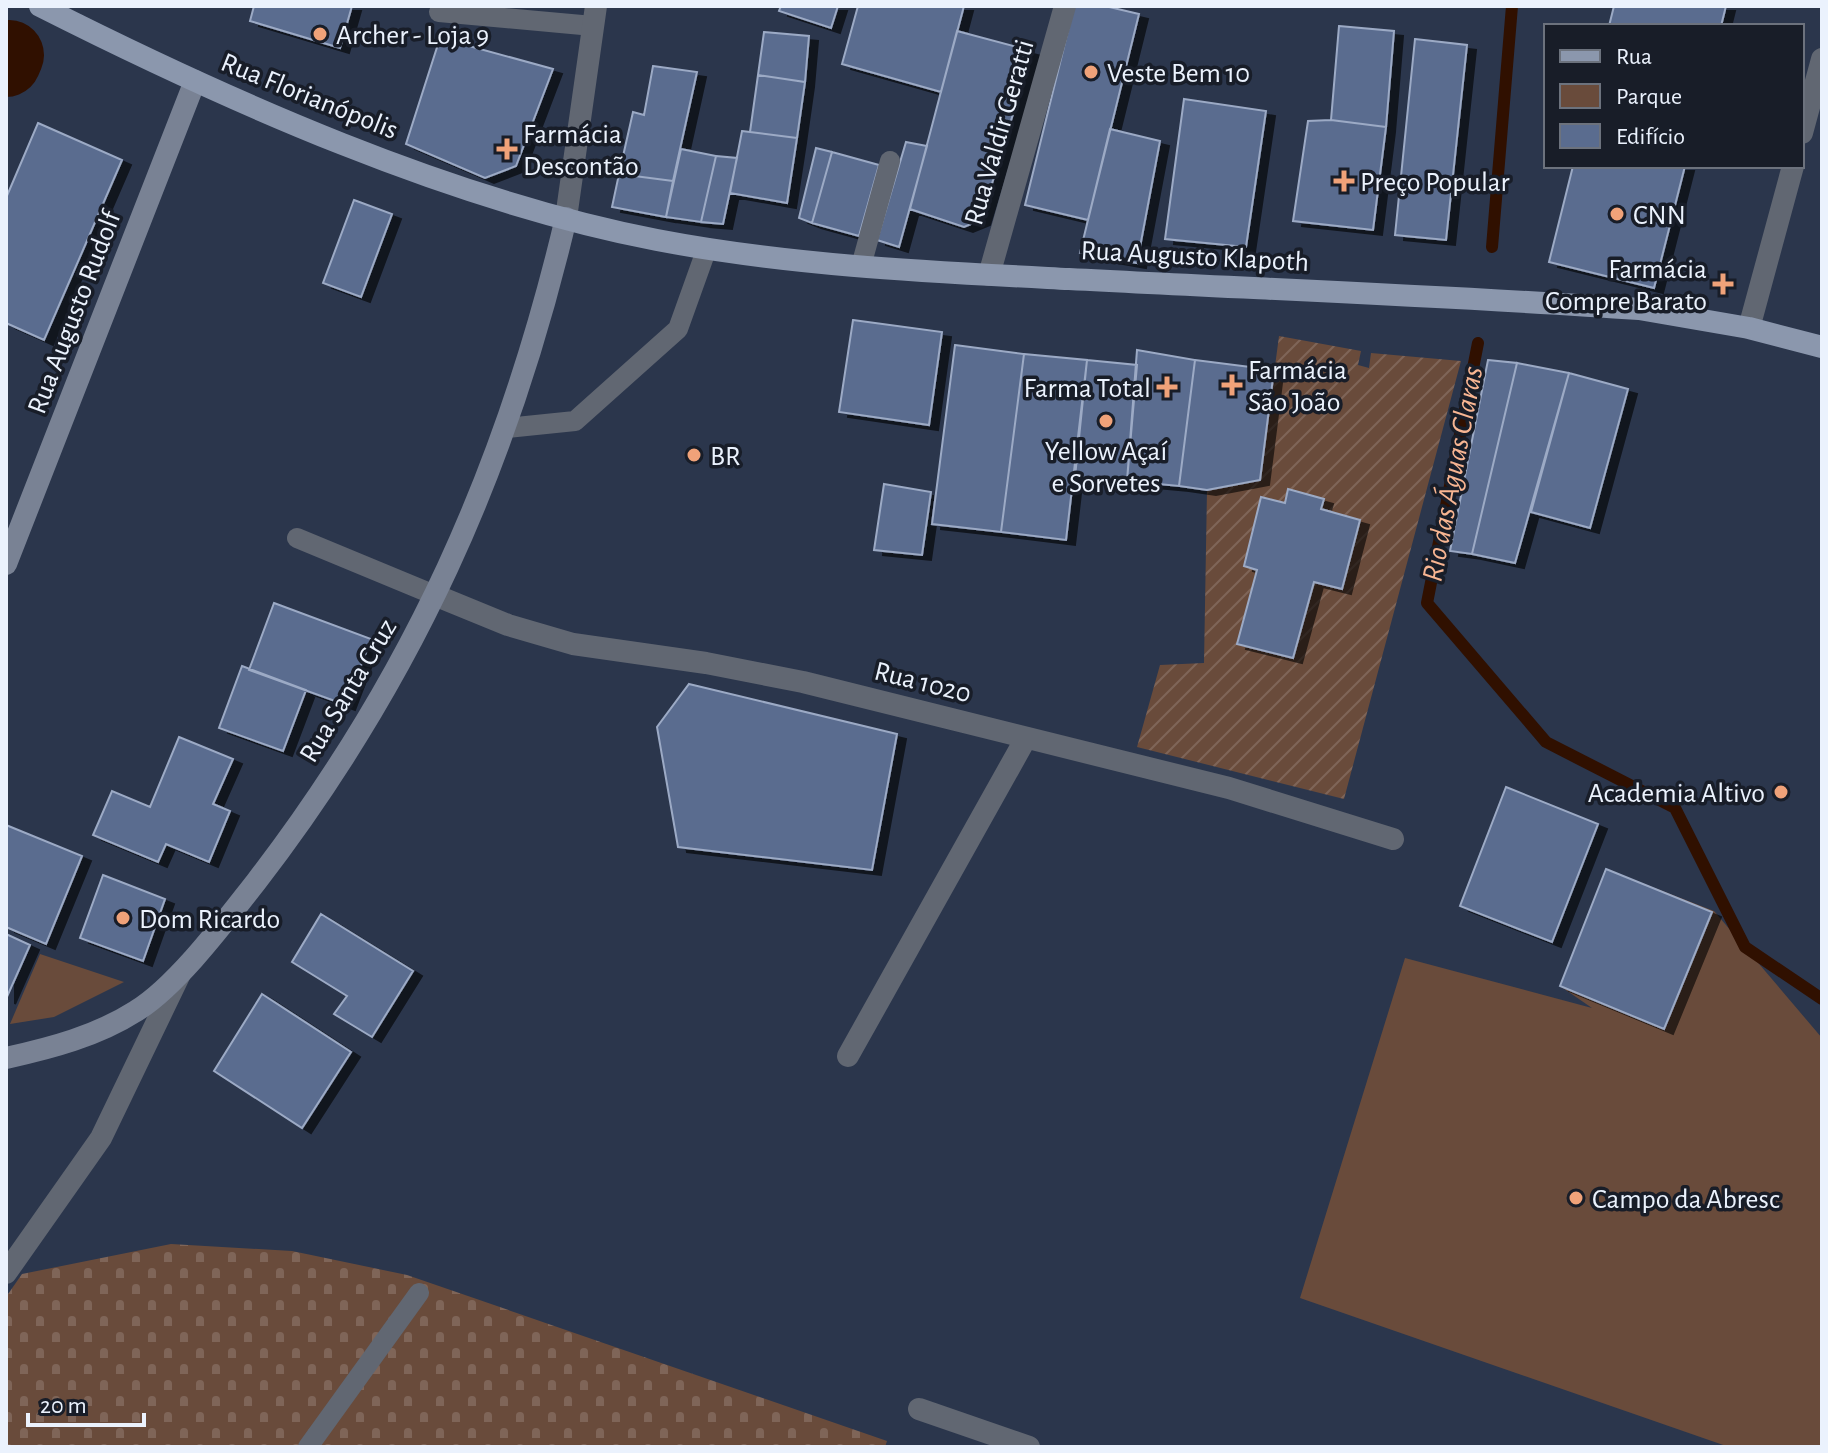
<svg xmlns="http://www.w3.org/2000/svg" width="1828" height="1453" font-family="'Alegreya Sans',sans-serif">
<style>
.cemetery{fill:url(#cemetery-stones)}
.park{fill:#694b3b}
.garden{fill:url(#garden-furrows)}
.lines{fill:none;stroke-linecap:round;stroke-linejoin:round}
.stream{stroke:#301000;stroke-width:12}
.river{stroke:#301000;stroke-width:70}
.building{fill:#5a6c8f;stroke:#9caac5;stroke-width:2;filter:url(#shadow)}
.service{stroke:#616772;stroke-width:20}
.minor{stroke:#616772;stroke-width:22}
.tertiary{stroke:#616772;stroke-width:22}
.secondary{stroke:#798294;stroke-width:22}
.primary{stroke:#8b97ad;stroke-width:22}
.poi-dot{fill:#f0a279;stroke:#181d28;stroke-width:3}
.labels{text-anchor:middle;stroke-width:7;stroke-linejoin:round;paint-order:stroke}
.poi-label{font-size:28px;fill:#ebf2fd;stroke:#181d28;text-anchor:start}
.street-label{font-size:28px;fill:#ebf2fd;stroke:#181d28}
.water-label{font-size:30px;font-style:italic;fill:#f7b592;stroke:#181d28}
</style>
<defs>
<pattern id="cemetery-stones" width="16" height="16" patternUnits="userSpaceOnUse" patternTransform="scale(2)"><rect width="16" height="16" fill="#694b3b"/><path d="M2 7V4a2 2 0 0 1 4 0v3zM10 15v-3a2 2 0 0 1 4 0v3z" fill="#7f6558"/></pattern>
<pattern id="garden-furrows" width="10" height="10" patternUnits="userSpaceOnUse" patternTransform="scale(2)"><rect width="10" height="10" fill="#694b3b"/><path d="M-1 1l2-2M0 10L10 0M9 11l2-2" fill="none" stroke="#7f6558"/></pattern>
<filter id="shadow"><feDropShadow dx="9" dy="5" stdDeviation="0" flood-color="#0009"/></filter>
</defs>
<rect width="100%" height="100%" fill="#2b364c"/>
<!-- cemetery -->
<path class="cemetery" d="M171,1244L292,1251L407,1275L887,1441L885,1447H6V1297L22,1274Z"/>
<!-- park -->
<path class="park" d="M1606,869L1714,911L1822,1038V1447H1729L1300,1298L1405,958L1592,1008L1560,986Z
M40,954L124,982L54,1017L10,1024Z"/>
<!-- garden -->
<path class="garden" d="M1279,336L1361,351L1358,365L1369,368L1371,353L1461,361L1344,799L1137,747L1160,665L1204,663L1207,490L1260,480Z"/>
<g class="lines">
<!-- stream -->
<path class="stream" d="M1492,247L1512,6
M1478,343L1427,603L1546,742L1675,808L1745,947L1822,999"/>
<!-- river -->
<path class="river" d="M6,62L9,55"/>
</g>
<!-- building -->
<path class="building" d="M254,6H352L340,48L250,21Z
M781,6H838L831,28L779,11Z
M858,6H964L941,92L842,64Z
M1074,6H1105L1139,14L1088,220L1025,205Z
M1614,6H1726L1721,26H1609Z
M1339,26L1394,31L1386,127L1331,120Z
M957,31L1032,51L981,220L964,227L910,209Z
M764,32L809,36L805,82L758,75Z
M440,38L553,69L516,166L485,178L406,144Z
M1415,39L1467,45L1446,240L1395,235Z
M653,66L697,72L673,181L619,174L633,112L644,115Z
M758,75L805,82L797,138L750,132Z
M1184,99L1266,111L1246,247L1165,239Z
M1331,120L1386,127L1373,230L1293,221L1308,121Z
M38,123L122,160L44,340L6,323V198Z
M1110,129L1160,141L1137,263L1080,253Z
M742,131L797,138L787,203L730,193Z
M906,142L927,146L899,247L877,240Z
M816,148L832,152L812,223L799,218Z
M681,149L716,156L701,222L666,217Z
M832,152L879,165L859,236L812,223Z
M716,156L737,158L723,224L701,222Z
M1573,166H1685L1654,288L1549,262Z
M619,174L673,181L666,217L612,207Z
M354,200L392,214L361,297L323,283Z
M853,320L942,332L929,425L839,412Z
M955,345L1024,354L1001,532L932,524Z
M1137,350L1195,360L1179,486L1127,481Z
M1024,354L1087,360L1066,540L1001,532Z
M1087,360L1137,365L1127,481L1075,477Z
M1195,360L1274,370L1260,480L1207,490L1179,486Z
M1488,360L1517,363L1472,554L1450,551Z
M1517,363L1569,373L1515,563L1472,554Z
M1569,373L1628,389L1590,528L1531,512Z
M884,484L931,492L922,555L874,550Z
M1288,489L1324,499L1321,509L1360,520L1342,589L1314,582L1293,658L1237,644L1257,570L1244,566L1261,497L1285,503Z
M274,603L371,639L346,705L249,670Z
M242,666L306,690L283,751L219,728Z
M689,684L897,734L872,870L678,847L657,727Z
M179,737L233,759L213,804L230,811L209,862L166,844L158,862L93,835L112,791L150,807Z
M1506,787L1598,824L1552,942L1460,906Z
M6,825L82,856L46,944L6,927Z
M1606,869L1712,912L1664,1029L1560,986Z
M103,875L165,899L143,961L80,938Z
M321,914L413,971L372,1037L334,1014L347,996L292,962Z
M6,934L30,945L6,999Z
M262,994L351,1052L302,1128L214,1071Z"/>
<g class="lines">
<!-- service -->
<path class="service" d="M439,12L593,26
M861,266L890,161
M507,428L575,421L678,329L707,248
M297,538L437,596
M308,1447L419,1293"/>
<!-- minor -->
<path class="minor" d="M1802,133L1822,59
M989,275L1065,6
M1749,328L1793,166
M437,596L508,625L573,644L706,663L803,682L1229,788L1393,839
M848,1056L1026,738
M6,1273L101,1138L180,974
M919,1409L1029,1447"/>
<!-- tertiary -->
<path class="tertiary" d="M566,218L596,6"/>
<!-- secondary -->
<path class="secondary" d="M6,564L195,81
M6,1058C51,1048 97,1036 136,1011C177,986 226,920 256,882C413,678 507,468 566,218"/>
<!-- primary -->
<path class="primary" d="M40,6C228,101 450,200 657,240C793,266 932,272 1069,279C1259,289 1450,296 1639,309L1749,328L1822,347"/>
</g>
<!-- markers -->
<g class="poi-dot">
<circle cx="320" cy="34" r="8"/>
<circle cx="1091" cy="72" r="8"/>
<path d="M503 137h8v8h8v8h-8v8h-8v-8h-8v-8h8z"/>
<path d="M1340 169h8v8h8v8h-8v8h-8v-8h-8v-8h8z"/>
<circle cx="1617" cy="214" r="8"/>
<path d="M1719 272h8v8h8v8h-8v8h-8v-8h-8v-8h8z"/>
<path d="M1228 373h8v8h8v8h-8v8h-8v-8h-8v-8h8z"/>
<path d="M1163 375h8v8h8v8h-8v8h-8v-8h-8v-8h8z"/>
<circle cx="1106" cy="421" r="8"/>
<circle cx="694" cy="455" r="8"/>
<circle cx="1781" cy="792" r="8"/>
<circle cx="123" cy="918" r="8"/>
<circle cx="1576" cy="1198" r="8"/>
</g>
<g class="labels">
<!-- poi labels -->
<g class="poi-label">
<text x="336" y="44">Archer - Loja 9</text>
<text x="1107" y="82">Veste Bem 10</text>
<text x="523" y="143">Farmácia<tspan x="523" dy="32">Descontão</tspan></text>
<text x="1360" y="191">Preço Popular</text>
<text x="1633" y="224">CNN</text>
<text x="1707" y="278" text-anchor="end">Farmácia<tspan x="1707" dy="32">Compre Barato</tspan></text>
<text x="1248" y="379">Farmácia<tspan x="1248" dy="32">São João</tspan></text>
<text x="1151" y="397" text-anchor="end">Farma Total</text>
<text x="1106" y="460" text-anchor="middle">Yellow Açaí<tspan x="1106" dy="32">e Sorvetes</tspan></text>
<text x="710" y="465">BR</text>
<text x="1765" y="802" text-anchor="end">Academia Altivo</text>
<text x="139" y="928">Dom Ricardo</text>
<text x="1592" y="1208">Campo da Abresc</text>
</g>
<!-- street labels -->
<g class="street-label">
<text transform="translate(310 95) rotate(22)" y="10">Rua Florianópolis</text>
<text transform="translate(998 132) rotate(-74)" y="10">Rua Valdir Geratti</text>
<text transform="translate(1195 255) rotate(3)" y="10">Rua Augusto Klapoth</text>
<text transform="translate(73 312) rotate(-69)" y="10">Rua Augusto Rudolf</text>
<text transform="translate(923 681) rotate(14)" y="10">Rua 1020</text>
<text transform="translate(347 690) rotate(-59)" y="10">Rua Santa Cruz</text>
</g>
<!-- water labels -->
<g class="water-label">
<text transform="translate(1452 474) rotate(-79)" y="10">Rio das Águas Claras</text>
</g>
</g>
<!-- border -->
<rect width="1828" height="1453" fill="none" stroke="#ebf2fd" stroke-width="16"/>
<!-- legend -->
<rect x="1544" y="24" width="260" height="144" fill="#181d28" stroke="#6c727d" stroke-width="2"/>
<rect x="1560" y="50" width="40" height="12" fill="#8b97ad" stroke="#6c727d" stroke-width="2"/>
<text x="1616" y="64" font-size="24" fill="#ebf2fd">Rua</text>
<rect x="1560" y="84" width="40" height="24" fill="#694b3b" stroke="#6c727d" stroke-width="2"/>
<text x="1616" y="104" font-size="24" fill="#ebf2fd">Parque</text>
<rect x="1560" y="124" width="40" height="24" fill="#5a6c8f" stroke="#6c727d" stroke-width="2"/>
<text x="1616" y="144" font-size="24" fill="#ebf2fd">Edifício</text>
<!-- scale -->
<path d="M28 1413v12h116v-12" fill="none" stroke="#ebf2fd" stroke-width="4"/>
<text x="40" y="1413" font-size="24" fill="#ebf2fd" stroke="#181d28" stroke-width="6" paint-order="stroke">20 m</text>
</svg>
